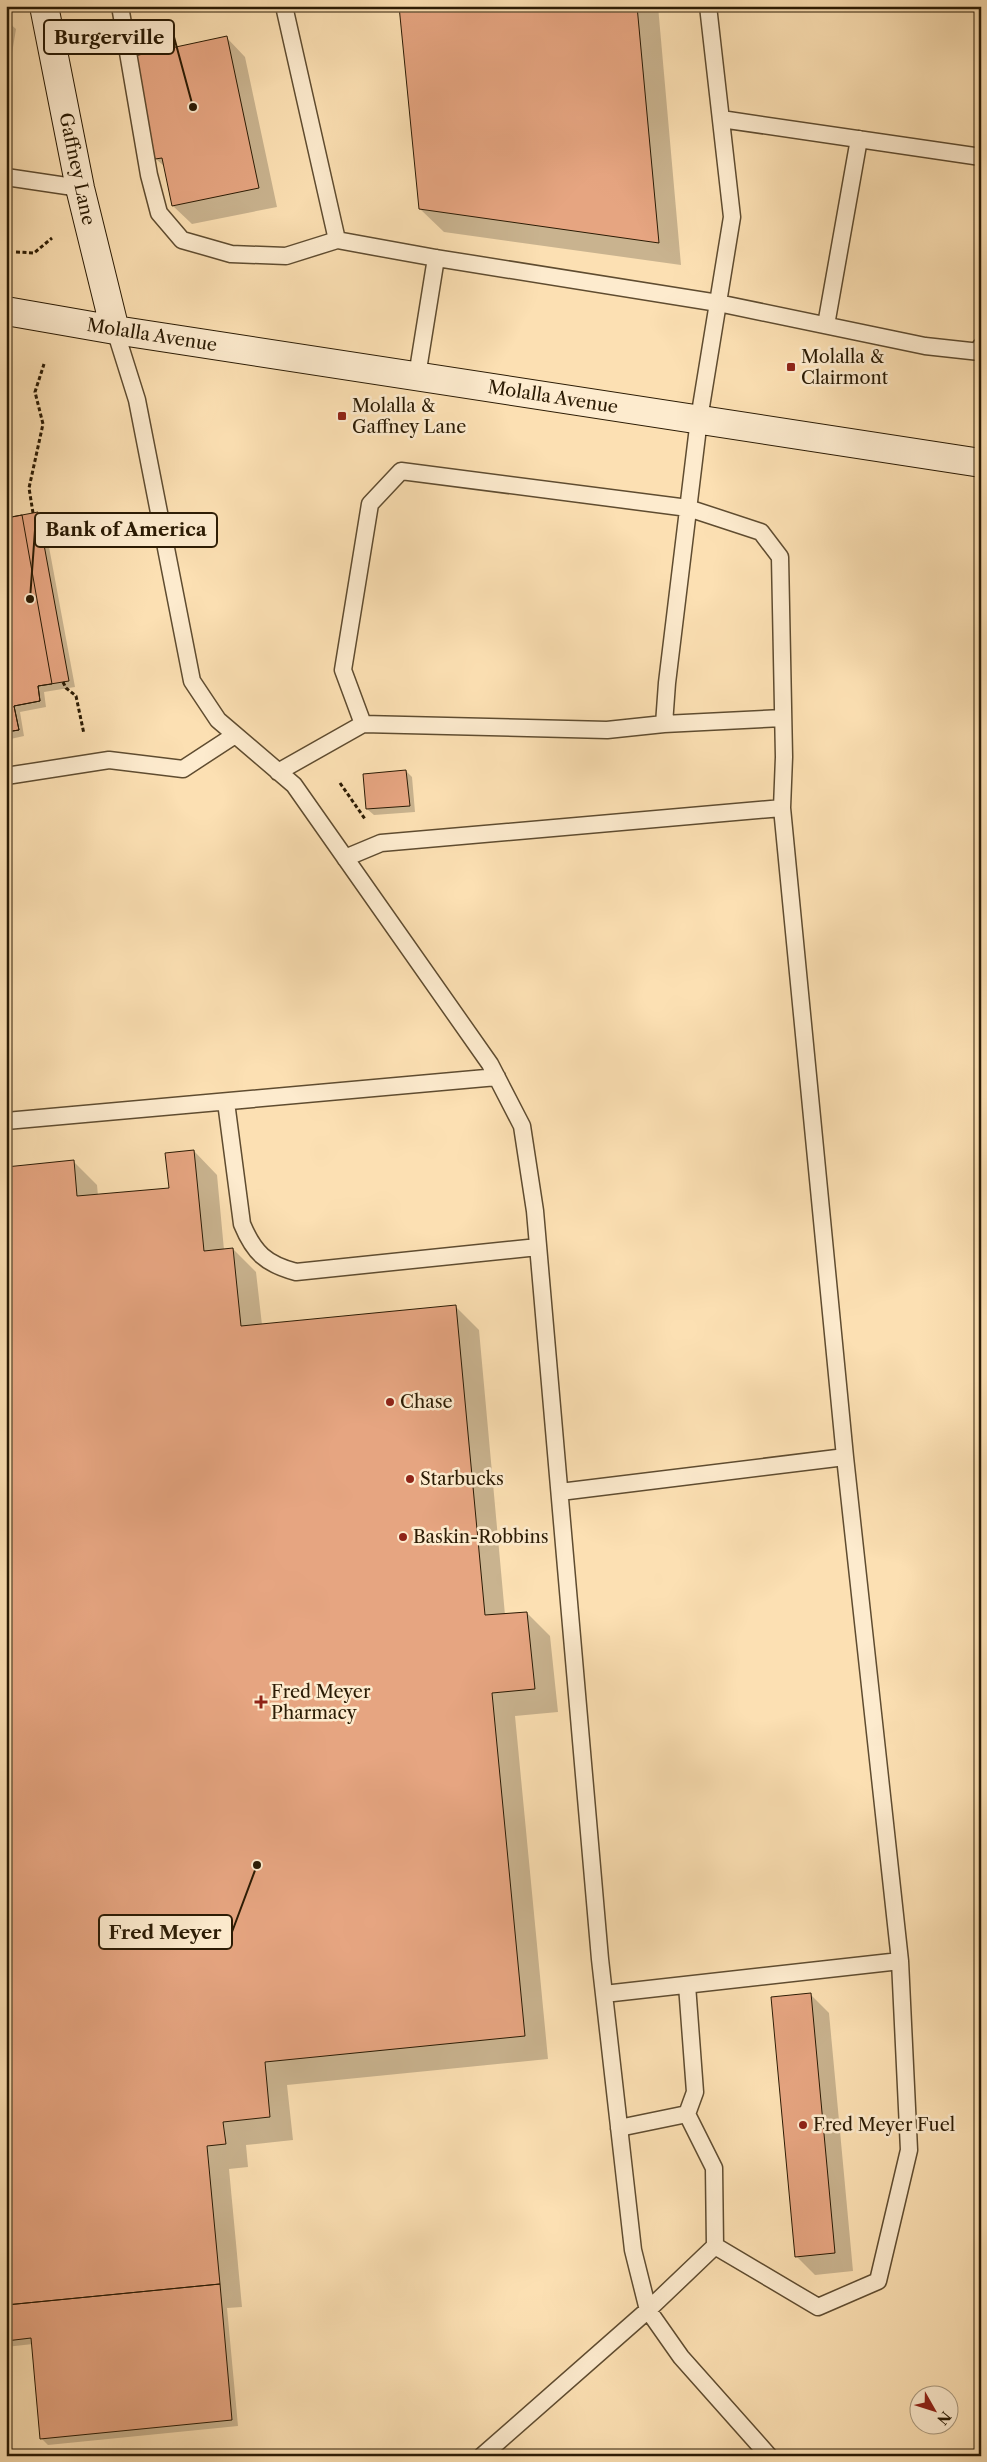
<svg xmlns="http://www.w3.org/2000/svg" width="987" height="2462" font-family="'Libre Caslon Text',serif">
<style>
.shadow{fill:#0003}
.building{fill:#e6a581;stroke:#2b1b04}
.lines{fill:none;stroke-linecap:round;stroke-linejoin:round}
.lane-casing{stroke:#5f4c30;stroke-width:19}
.secondary-casing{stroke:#2b1b04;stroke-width:30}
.path{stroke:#2b1b04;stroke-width:3;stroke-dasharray:4 2.5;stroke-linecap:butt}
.lane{stroke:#fdebce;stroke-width:16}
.secondary{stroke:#fdebce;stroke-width:28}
.poi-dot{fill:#8f2418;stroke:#fdebce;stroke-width:2}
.labels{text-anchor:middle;stroke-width:5;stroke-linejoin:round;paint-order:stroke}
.street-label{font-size:18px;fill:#2b1b04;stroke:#fdebce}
.poi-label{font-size:18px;fill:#2b1b04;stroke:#fdebce;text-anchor:start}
.leader{fill:none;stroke:#2b1b04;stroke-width:2}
.callout-dot{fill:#2b1b04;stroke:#fdebce;stroke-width:2}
.callout{fill:#fdebce;stroke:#2b1b04;stroke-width:2}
.callout-label{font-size:19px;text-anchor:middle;font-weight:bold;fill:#2b1b04}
</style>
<rect width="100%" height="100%" fill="#fce0b3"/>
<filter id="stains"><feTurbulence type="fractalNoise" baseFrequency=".004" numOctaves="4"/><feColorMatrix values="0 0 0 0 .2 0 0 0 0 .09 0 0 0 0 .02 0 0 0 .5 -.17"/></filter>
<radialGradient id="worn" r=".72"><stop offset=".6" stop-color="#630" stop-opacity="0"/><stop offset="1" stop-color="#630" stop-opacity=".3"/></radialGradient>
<!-- shadow -->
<path class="shadow" d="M401,6H658L681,265L444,232L420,209Z
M6,20L16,29L6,90Z
M227,38L245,57L277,207L192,224L173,206L166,168L156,159Z
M37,513L44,520L75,687L44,692L46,707L20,712L24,736L6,740V519Z
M406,771L412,777L415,812L374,815L367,809Z
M194,1151L217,1175L224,1250L233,1249L256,1272L262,1325L455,1306L479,1330L505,1615L527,1613L550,1636L558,1712L515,1716L548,2059L287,2085L293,2140L246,2145L248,2167L229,2169L242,2307L227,2308L238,2426L48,2445L41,2438L33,2344L6,2347V1204H11L73,1161L97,1185L98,1196L170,1189Z
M810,1994L829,2013L853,2271L815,2275L796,2256Z"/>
<!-- building -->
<path class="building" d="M399,6H637L659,243L419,209Z
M227,36L259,188L172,206L162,158L155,159L134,56Z
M38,512L69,681L38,686L40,701L14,706L19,730L6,732V518Z
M22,515L52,684L38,686L40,701L14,706L19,730L6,732V518Z
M406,770L410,806L366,809L363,774Z
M194,1150L204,1251L233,1248L241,1326L456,1305L485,1615L527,1612L535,1689L492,1693L525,2036L265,2062L270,2117L223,2122L226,2144L207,2146L220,2284L6,2305V1203H10L6,1167L74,1160L77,1196L169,1188L165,1153Z
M811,1993L835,2253L795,2257L771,1997Z
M220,2284L232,2420L40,2439L31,2338L6,2341V2305Z"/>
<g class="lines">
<!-- lane casing -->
<g class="lane-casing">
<path id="lane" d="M120,6L149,175L159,213L182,240L231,254L286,256L337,240L436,258L718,303L925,346L980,352L981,346
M284,6L337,240
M721,119L981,157
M6,177L80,188
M826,325L859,139
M115,330L137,400L192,681L218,720L294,785L490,1064L522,1126L535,1211L600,1959L633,2250L648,2310L681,2357L769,2456
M417,376L436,258
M363,724L343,670L370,504L401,471L688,508L761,532L780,557L784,757L782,808
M664,724L783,718
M278,772L363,724L607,730L664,724L667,683L699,419L732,217L708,6
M6,776L109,760L183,769L235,735
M345,858L381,843L782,808L845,1457L900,1961L604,1994
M226,1102L242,1224C254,1253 266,1264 296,1272L538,1247
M6,1121L497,1077
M560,1492L845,1457
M687,2114L714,2168L715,2246
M619,2128L687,2114L695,2092L687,1985
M482,2456L648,2310L715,2246L818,2307L878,2281L909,2150L900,1961"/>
</g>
<!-- secondary casing -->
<g class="secondary-casing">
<path id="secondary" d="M44,6L80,188L115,330
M6,311L115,330L981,463"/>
</g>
<!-- path -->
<path class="path" d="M16,252L34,253L52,238
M33,513L29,488L43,424L35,392L44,364
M63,682L66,688L76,696L84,734
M340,783L365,819"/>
<!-- lane -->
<use href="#lane" class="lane"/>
<!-- secondary -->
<use href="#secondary" class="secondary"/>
</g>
<!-- markers -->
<g class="poi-dot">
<rect x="786" y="362" width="10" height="10" rx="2.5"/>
<rect x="337" y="411" width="10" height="10" rx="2.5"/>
<circle cx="390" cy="1402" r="5"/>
<circle cx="410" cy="1479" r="5"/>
<circle cx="403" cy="1537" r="5"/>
<path d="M258.5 1694.5h5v5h5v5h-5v5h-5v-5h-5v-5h5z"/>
<circle cx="803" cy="2125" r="5"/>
</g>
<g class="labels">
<!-- street labels -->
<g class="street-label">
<text transform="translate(77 169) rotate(78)" y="6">Gaffney Lane</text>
<text transform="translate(152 335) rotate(9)" y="6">Molalla Avenue</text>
<text transform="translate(553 397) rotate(9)" y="6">Molalla Avenue</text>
</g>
<!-- poi labels -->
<g class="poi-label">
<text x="801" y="363">Molalla &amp;<tspan x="801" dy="21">Clairmont</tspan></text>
<text x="352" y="412">Molalla &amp;<tspan x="352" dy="21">Gaffney Lane</tspan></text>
<text x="400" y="1408">Chase</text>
<text x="420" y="1485">Starbucks</text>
<text x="413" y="1543">Baskin-Robbins</text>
<text x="271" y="1698">Fred Meyer<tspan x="271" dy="21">Pharmacy</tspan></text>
<text x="813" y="2131">Fred Meyer Fuel</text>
</g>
</g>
<!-- callouts -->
<path class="leader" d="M193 107L174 37M30 599L35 530M257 1865L232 1932"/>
<g class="callout-dot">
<circle cx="193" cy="107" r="5"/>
<circle cx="30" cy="599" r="5"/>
<circle cx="257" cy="1865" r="5"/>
</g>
<g class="callout">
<rect x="44" y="20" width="130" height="34" rx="5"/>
<rect x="35" y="513" width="182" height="34" rx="5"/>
<rect x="99" y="1915" width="133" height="34" rx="5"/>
</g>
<g class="callout-label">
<text x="109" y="44">Burgerville</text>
<text x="126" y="536">Bank of America</text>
<text x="165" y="1939">Fred Meyer</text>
</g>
<!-- margin -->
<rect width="987" height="2462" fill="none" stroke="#fce0b3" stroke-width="25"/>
<rect x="8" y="8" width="972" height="2447" fill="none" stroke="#2b1b04" stroke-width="2.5"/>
<rect x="12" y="12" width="962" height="2437" fill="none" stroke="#2b1b04"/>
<!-- north arrow -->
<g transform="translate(934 2410) rotate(129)"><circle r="24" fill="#fdebce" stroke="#a9987d"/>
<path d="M0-4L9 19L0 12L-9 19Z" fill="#8f2418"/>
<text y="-8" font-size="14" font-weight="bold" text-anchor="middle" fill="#2b1b04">N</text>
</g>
<rect width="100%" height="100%" filter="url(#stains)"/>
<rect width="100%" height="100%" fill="url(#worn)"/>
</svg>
